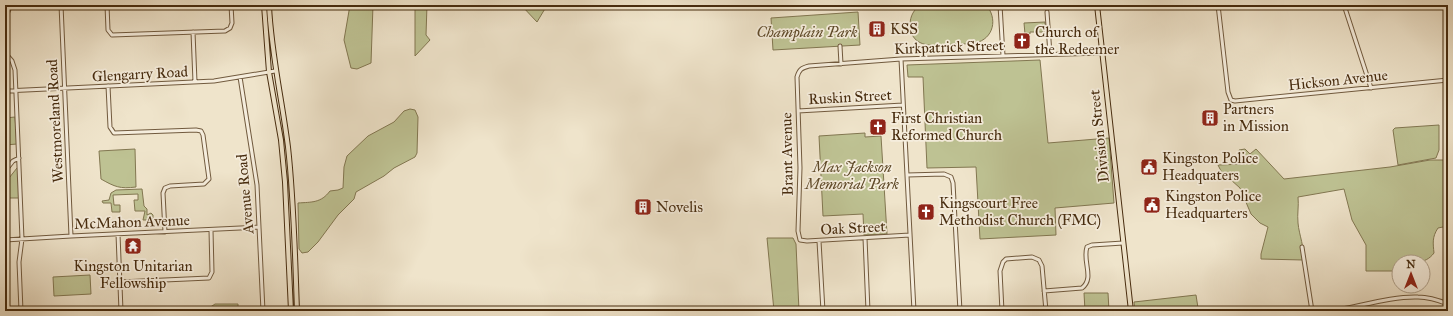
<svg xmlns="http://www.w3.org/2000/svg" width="1453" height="316" font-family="'IM FELL Great Primer',serif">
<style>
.green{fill:#bec293;stroke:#827751}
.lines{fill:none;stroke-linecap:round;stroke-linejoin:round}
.minor-casing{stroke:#715a3e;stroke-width:5}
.major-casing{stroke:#472c0f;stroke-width:6}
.minor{stroke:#f5eddd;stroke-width:3}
.major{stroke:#efe4cb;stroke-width:4}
.labels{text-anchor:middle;stroke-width:3.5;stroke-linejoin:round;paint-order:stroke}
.poi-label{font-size:15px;fill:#472c0f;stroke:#f5eddd;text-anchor:start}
.park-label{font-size:15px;font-style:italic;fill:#5f4a29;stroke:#f5eddd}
.street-label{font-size:15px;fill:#472c0f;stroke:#f5eddd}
</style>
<rect width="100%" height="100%" fill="#efe4cb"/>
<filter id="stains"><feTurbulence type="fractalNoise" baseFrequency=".005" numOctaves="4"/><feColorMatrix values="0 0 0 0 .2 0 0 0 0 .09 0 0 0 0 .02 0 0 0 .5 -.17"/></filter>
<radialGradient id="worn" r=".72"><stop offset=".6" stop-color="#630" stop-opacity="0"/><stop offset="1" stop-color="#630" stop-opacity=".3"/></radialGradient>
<!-- green -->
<path class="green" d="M350,5H373L371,63L357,69L351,68L344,40Z
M415,5H427L426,35L430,40L415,56Z
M430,5H500L435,9Z
M521,5H572V6L546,7L537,22Z
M921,5H986C998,18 994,39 975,43C969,44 961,44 954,44C937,46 911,50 910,25C910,16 914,9 921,5Z
M858,12L860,45L773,50L771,18Z
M1045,22V32H1030V34H1025L1024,23Z
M1040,60L1048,143L1109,138L1114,203L1055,208L1056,235L980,239L976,167L927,168L923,77H908L907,65Z
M410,109L415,110L418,117L417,153L415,157L394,168L384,176L356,192L354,199L338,215L318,242L308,252L302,253L299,249L298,203C312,202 321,203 330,191L338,190L343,188L344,167L347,156L368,136L394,122L404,111Z
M15,117L17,144L5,145V118Z
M1439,125V150L1436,158L1398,165L1393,130L1395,128Z
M865,133V137L881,136L887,234L864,235L863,214L823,216L819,136Z
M135,149L136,187C120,189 115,187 101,179L99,151Z
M1245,149L1250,154L1256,149L1284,179L1390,167L1430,160H1448V226L1438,228C1432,237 1433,243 1434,253C1425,265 1413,262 1399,262V271H1366V245L1352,220L1344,189L1298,197C1299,206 1297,214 1298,223C1299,235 1305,248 1303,260L1261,259V254L1268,227L1260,223L1251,214L1240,188L1221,171L1218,165L1245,164L1239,150Z
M20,167L21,198H5V183L17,168Z
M142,189L144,206L147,209V215L151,213L153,215V220H143L145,211H135L134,200H138V194L113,195L114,205H120V212H112L111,203H103L102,201L109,200L111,193L116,190Z
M767,238H793L796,244L799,311H774Z
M90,275L91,294L54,296L53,277Z
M1084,293H1108L1109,311H1085Z
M1196,295L1198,308L1182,311H1135L1134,302Z
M215,304H238V311H208L209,308Z"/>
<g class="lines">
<!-- minor casing -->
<g class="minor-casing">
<path id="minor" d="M61,5L71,236
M107,5L108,30L112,35L225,31L230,28L232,23L231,5
M1000,5L1003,56
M1218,5L1228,92L1231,100L1235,101L1448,80
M1344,5L1371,88
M1047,12L1050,54
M5,18L11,5
M193,32L195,82
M840,46L841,64
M5,53L12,61L15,70L22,239L19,262L21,311
M901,59L914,311
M240,77L257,185L263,311
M108,86L110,127L114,133L196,130L201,131L203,135L209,179L204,184L170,186L165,188L163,193L165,232
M5,91L214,81L275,71
M798,111L903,105
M5,171L13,161L19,158
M907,175L944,174L951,177L953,183L960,311
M118,234L121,311
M910,235L807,241L800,240L798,231L800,168L797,77C799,70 801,68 809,66L901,59L1102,53
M865,238L868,311
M5,240L71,236L259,227
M819,241L823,311
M1302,247L1312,311
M120,282L209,278L212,272L211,230
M1044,291L1082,288C1095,278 1082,261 1087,247L1092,245L1123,243
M5,306L13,311
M1002,311L1000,271L1003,262L1006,259L1032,257L1039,260L1042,266L1046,311
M1332,311C1358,307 1392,296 1418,297C1428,297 1438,300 1448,304"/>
</g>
<!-- major casing -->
<g class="major-casing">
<path id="major" d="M264,5L269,72L281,140L285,182L291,311
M269,5C271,53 282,99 288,147C294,201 295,256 297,311
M1097,5L1131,311"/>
</g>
<!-- minor -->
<use href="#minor" class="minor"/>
<!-- major -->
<use href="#major" class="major"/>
</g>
<!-- icons -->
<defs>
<g id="building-square" transform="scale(0.9)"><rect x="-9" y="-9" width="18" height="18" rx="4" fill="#8f2418" stroke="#f5eddd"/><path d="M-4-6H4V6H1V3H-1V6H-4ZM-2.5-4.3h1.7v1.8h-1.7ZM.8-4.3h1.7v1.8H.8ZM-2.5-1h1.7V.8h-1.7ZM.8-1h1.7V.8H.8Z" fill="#fff"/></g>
<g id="church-square" transform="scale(0.9)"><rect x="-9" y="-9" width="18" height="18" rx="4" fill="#8f2418" stroke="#f5eddd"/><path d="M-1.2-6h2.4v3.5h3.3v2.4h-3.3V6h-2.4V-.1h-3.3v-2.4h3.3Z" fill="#fff"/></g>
<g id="civic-square" transform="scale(0.9)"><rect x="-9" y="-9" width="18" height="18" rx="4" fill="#8f2418" stroke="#f5eddd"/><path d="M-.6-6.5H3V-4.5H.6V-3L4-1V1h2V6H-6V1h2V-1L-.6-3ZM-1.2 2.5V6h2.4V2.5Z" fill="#fff"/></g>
<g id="temple-square" transform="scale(0.9)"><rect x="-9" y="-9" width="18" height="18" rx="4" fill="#8f2418" stroke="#f5eddd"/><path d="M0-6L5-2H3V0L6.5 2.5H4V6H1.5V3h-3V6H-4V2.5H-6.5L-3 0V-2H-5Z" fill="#fff"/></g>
</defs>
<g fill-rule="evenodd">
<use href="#building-square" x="877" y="29"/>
<use href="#church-square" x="1022" y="41"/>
<use href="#building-square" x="1210" y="118"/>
<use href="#church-square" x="878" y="127"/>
<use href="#civic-square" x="1149" y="167"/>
<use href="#civic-square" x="1152" y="205"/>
<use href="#building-square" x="643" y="207"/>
<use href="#church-square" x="926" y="212"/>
<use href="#temple-square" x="133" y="246"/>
</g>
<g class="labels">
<!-- poi labels -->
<g class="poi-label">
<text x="890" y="34">KSS</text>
<text x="1035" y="37">Church of<tspan x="1035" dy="17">the Redeemer</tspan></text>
<text x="1223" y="114">Partners<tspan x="1223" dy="17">in Mission</tspan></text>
<text x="891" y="123">First Christian<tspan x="891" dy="17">Reformed Church</tspan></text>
<text x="1162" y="163">Kingston Police<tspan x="1162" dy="17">Headquaters</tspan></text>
<text x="1165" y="201">Kingston Police<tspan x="1165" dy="17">Headquarters</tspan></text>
<text x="939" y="208">Kingscourt Free<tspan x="939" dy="17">Methodist Church (FMC)</tspan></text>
<text x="656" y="212">Novelis</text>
<text x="133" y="271" text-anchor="middle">Kingston Unitarian<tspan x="133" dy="17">Fellowship</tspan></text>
</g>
<!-- park labels -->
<g class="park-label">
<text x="807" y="37">Champlain Park</text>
<text x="852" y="172">Max Jackson<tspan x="852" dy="17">Memorial Park</tspan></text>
</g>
<!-- street labels -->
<g class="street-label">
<text transform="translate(949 47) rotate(-2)" y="5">Kirkpatrick Street</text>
<text transform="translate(140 74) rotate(-3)" y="5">Glengarry Road</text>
<text transform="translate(1338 80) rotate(-6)" y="5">Hickson Avenue</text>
<text transform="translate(850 97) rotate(-3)" y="5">Ruskin Street</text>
<text transform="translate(55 121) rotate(-93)" y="5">Westmoreland Road</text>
<text transform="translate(1099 136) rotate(-96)" y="5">Division Street</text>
<text transform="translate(787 154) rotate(-91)" y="5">Brant Avenue</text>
<text transform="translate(245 194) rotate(-95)" y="5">Avenue Road</text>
<text transform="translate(132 222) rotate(-2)" y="5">McMahon Avenue</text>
<text transform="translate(853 228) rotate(-3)" y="5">Oak Street</text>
</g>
</g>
<!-- margin -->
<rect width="1453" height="316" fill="none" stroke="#efe4cb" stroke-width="20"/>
<rect x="6" y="6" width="1441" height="304" fill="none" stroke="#472c0f" stroke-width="2"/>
<rect x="10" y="10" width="1433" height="296" fill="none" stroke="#472c0f"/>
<!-- north arrow -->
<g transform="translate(1411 274)"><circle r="19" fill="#f5eddd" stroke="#afa08b"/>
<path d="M0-3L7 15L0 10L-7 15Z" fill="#8f2418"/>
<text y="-6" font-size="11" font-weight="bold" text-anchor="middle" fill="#472c0f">N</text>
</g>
<rect width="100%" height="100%" filter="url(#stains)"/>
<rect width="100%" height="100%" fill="url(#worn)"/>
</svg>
